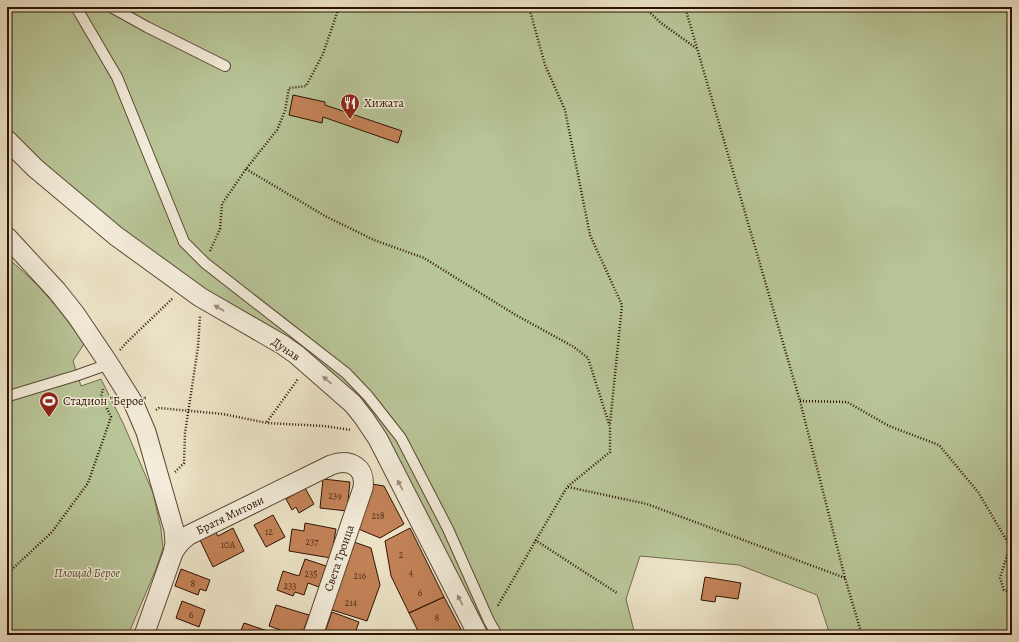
<svg xmlns="http://www.w3.org/2000/svg" width="1019" height="642" font-family="Alegreya,serif">
<style>
.green{fill:#b8c597;stroke:#726c4c}
.building{fill:#c48358;stroke:#2d1202}
.lines{fill:none;stroke-linecap:round;stroke-linejoin:round}
.lane-casing{stroke:#5d4734;stroke-width:12}
.street-casing{stroke:#5d4734;stroke-width:21}
.path{stroke:#2d1202;stroke-width:2.5;stroke-dasharray:1 2;stroke-linecap:butt}
.lane{stroke:#f4eedc;stroke-width:10}
.street{stroke:#f4eedc;stroke-width:19}
.oneway{fill:#9a8b7a}
.labels{text-anchor:middle;stroke-width:3;stroke-linejoin:round;paint-order:stroke}
.number-label{font-size:10px;fill:#532e18}
.poi-label{font-size:12px;fill:#2d1202;stroke:#f4eedc;text-anchor:start}
.street-label{font-size:12px;fill:#2d1202;stroke:#f4eedc}
.park-label{font-size:12px;font-style:italic;fill:#5e5136;stroke:#f4eedc}
</style>
<rect width="100%" height="100%" fill="#eee5c9"/>
<filter id="stains"><feTurbulence type="fractalNoise" baseFrequency=".005" numOctaves="4"/><feColorMatrix values="0 0 0 0 .2 0 0 0 0 .09 0 0 0 0 .02 0 0 0 .5 -.17"/></filter>
<radialGradient id="worn" r=".72"><stop offset=".6" stop-color="#630" stop-opacity="0"/><stop offset="1" stop-color="#630" stop-opacity=".3"/></radialGradient>
<!-- green -->
<path class="green" d="M7,7H1012V635H830L817,595L739,565L640,556L626,599L635,635H485L372,423L161,262L23,149L7,129Z
M7,258C38,282 62,312 84,344L73,361L81,386L101,379L124,425L153,493L161,529L163,548L156,569L128,635H7Z"/>
<!-- building -->
<path class="building" d="M293,95L325,102V105L402,131L398,143L323,117L322,123L289,115Z
M323,479L350,482L347,511L320,508Z
M372,484L384,486L404,524L380,538L356,528Z
M305,488L314,504L299,513L296,507L292,510L286,499Z
M273,515L285,537L266,547L254,525Z
M305,523L336,529L331,558L289,551L292,529L304,531Z
M233,528L244,551L213,567L199,538L215,531L218,536Z
M410,528L444,597L409,613L391,576L385,541Z
M354,542L371,548L380,585L367,621L329,609Z
M305,559L326,566L319,587L308,583L304,595L295,592L293,596L277,590L283,571L299,576Z
M181,569L210,580L206,591L200,589L198,595L175,586Z
M705,577L741,583L738,599L716,596L715,602L701,600Z
M444,597L464,635H420L409,613Z
M182,601L205,610L199,627L176,618Z
M276,605L309,615L302,635H295L269,626Z
M332,612L359,622L355,633L361,635H324Z
M244,623L279,635H239Z"/>
<g class="lines">
<!-- lane casing -->
<g class="lane-casing">
<path id="lane" d="M76,7L117,77L184,242L205,263L346,373L368,396L401,438L448,529L489,621L497,635
M111,7L147,27L225,66
M12,395L78,375L109,364"/>
</g>
<!-- street casing -->
<g class="street-casing">
<path id="street" d="M7,140L35,168L116,236L200,297L283,345L297,355L353,404L364,418L378,439L478,635
M7,237L57,291L76,315L109,364L134,404L146,432L174,530L175,543L173,553
M144,635L173,553C177,545 182,540 189,535L331,465C350,458 366,467 363,488L313,635"/>
</g>
<!-- path -->
<path class="path" d="M529,7L545,65L565,110L590,235L622,305L610,424
M644,7L661,23L696,48
M685,7L800,401L845,578L862,635
M246,169L325,216L374,240L424,258L514,314L574,347L588,358L610,427V452L567,487L497,607
M210,251L220,229L222,204L246,169L277,130L285,111L289,88L306,86L323,54L339,7
M120,350L127,342L173,298
M800,401L847,402L889,426L939,445L978,492L1010,546L1000,578L1004,590L1012,593
M156,410L159,408L223,414L267,423L324,426L351,430
M267,422L298,379
M175,472L184,463L185,433L198,347L200,316
M568,487L647,504L845,578
M535,540L617,593
M7,574L52,532L88,483L111,417L101,396L103,389"/>
<!-- lane -->
<use href="#lane" class="lane"/>
<!-- street -->
<use href="#street" class="street"/>
</g>
<!-- one-way arrows -->
<defs><path id="oneway-solid" d="M-6-.8H1V-3.2L6.5 0L1 3.2V.8H-6Z"/></defs>
<g class="oneway">
<use href="#oneway-solid" transform="translate(219 308) rotate(-150)"/>
<use href="#oneway-solid" transform="translate(327 380) rotate(-140)"/>
<use href="#oneway-solid" transform="translate(400 485) rotate(-118)"/>
<use href="#oneway-solid" transform="translate(460 600) rotate(-117)"/>
</g>
<!-- icons -->
<defs>
<g id="restaurant-pin" transform="scale(1)"><path d="M0 17L-7.5 6A9.5 9.5 0 1 1 7.5 6Z" fill="#8f2418" stroke="#f4eedc"/><path d="M-5-6h1v4h1v-4h1v4h1v-4h1v5L-1.5 .5V6h-2V.5L-5-1ZM5-6V6H3V1.5H1.5Q1.5-4 5-6Z" fill="#fff"/></g>
<g id="stadium-pin" transform="scale(1)"><path d="M0 17L-7.5 6A9.5 9.5 0 1 1 7.5 6Z" fill="#8f2418" stroke="#f4eedc"/><path d="M0-5a6.5 5 0 1 0 0 10a6.5 5 0 1 0 0-10ZM-3.5-1.8h7v3.6h-7Z" fill="#fff"/></g>
</defs>
<g fill-rule="evenodd">
<use href="#restaurant-pin" x="350" y="103"/>
<use href="#stadium-pin" x="49" y="401"/>
</g>
<g class="labels">
<!-- number labels -->
<g class="number-label">
<text x="335" y="499">239</text>
<text x="378" y="519">218</text>
<text x="269" y="535">12</text>
<text x="312" y="545">237</text>
<text x="228" y="548">10A</text>
<text x="401" y="558">2</text>
<text x="411" y="576">4</text>
<text x="311" y="577">235</text>
<text x="360" y="579">216</text>
<text x="193" y="587">8</text>
<text x="290" y="589">233</text>
<text x="420" y="596">6</text>
<text x="351" y="606">214</text>
<text x="191" y="618">6</text>
<text x="437" y="621">8</text>
</g>
<!-- poi labels -->
<g class="poi-label">
<text x="364" y="107">Хижата</text>
<text x="63" y="405">Стадион "Берое"</text>
</g>
<!-- street labels -->
<g class="street-label">
<text transform="translate(286 349) rotate(34)" y="4">Дунав</text>
<text transform="translate(230 515) rotate(-26)" y="4">Братя Митови</text>
<text transform="translate(339 558) rotate(-71)" y="4">Света Троица</text>
</g>
<!-- park labels -->
<g class="park-label">
<text x="87" y="577">Площад Берое</text>
</g>
</g>
<!-- margin -->
<rect width="1019" height="642" fill="none" stroke="#eee5c9" stroke-width="24"/>
<rect x="8" y="8" width="1003" height="626" fill="none" stroke="#2d1202" stroke-width="2"/>
<rect x="12" y="12" width="995" height="618" fill="none" stroke="#2d1202"/>
<rect width="100%" height="100%" filter="url(#stains)"/>
<rect width="100%" height="100%" fill="url(#worn)"/>
</svg>
